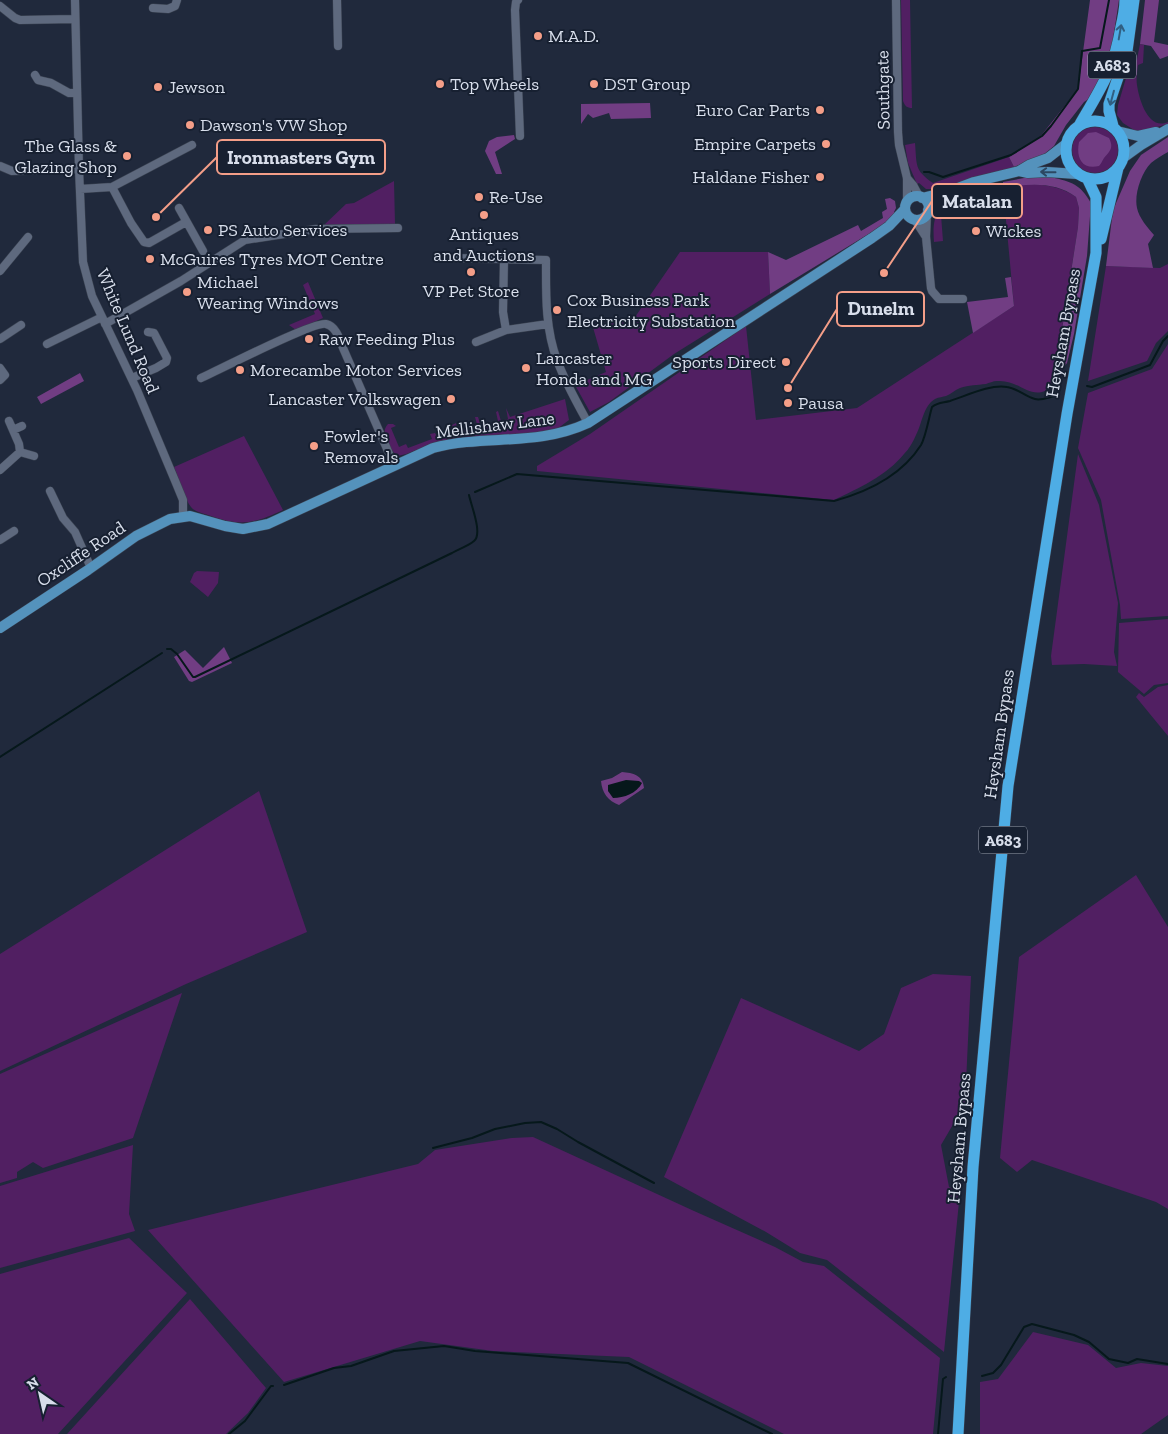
<svg xmlns="http://www.w3.org/2000/svg" width="1168" height="1434" font-family="'Zilla Slab',serif">
<style>
.green{fill:#511f62}
.forest{fill:#713d83}
.water{fill:#06181b}
.lines{fill:none;stroke-linecap:round;stroke-linejoin:round}
.stream{stroke:#06181b;stroke-width:2}
.minor-casing{stroke:#3b4352;stroke-width:9}
.major-casing{stroke:#3b4352;stroke-width:11}
.highway-casing{stroke:#3b4352;stroke-width:12}
.minor{stroke:#5e697e;stroke-width:8}
.major{stroke:#5492bc;stroke-width:10}
.highway{stroke:#4eade5;stroke-width:11}
.oneway{stroke:#305f82}
.oneway2{stroke:#2c4862}
.poi-dot{fill:#f49e88;stroke:#172031;stroke-width:2}
.labels{text-anchor:middle;stroke-width:4;stroke-linejoin:round;paint-order:stroke}
.shield{fill:#172031;stroke:#9ea5b3;stroke-width:1}
.shield-label{font-size:16px;font-weight:bold;fill:#d8deeb}
.poi-label{font-size:18px;fill:#d8deeb;stroke:#172031;text-anchor:start}
.street-label{font-size:18px;fill:#d8deeb;stroke:#172031}
.leader{fill:none;stroke:#f49e88;stroke-width:2}
.callout-dot{fill:#f49e88;stroke:#172031;stroke-width:2}
.callout{fill:#172031;stroke:#f49e88;stroke-width:2}
.callout-label{font-size:19px;text-anchor:middle;font-weight:bold;fill:#d8deeb}
</style>
<rect width="100%" height="100%" fill="#20293c"/>
<!-- green -->
<path class="green" d="M901,0H910L912,108C907,108 905,106 903,101Z
M1140,44L1144,45L1143,63L1138,65C1137,72 1136,79 1137,85C1139,99 1148,131 1168,122V124L1143,131L1134,130L1123,123L1117,115L1118,105L1126,78L1137,59Z
M1072 150a23 23 0 1 1 46 0a23 23 0 1 1-46 0Z
M915,143C917,165 914,170 933,183L1009,157L1014,167L934,191L933,189H926L919,183L917,184L908,163L905,145Z
M394,181L395,224L324,225L346,204L354,203Z
M1026,184C1044,184 1062,187 1076,197L1079,208L1078,227L1053,386C1031,404 1021,379 997,381C993,381 989,383 986,384C977,385 969,385 960,388C955,390 951,394 946,396C943,397 939,397 935,399C923,406 922,424 916,435C913,442 909,449 904,454C886,476 859,488 834,500L537,471V466L590,434L746,326L756,420L857,408L1014,306L1003,188Z
M959,195L958,202L952,204V208L945,209L946,214L941,215L943,241L934,242C932,218 936,206 959,195Z
M680,252H768L770,294L674,354L609,402L590,412L575,385L606,372L592,324L633,320Z
M1168,264V331L1156,343L1147,361L1088,381L1106,266L1160,268Z
M308,282L323,318L296,330L289,325L315,314L303,285Z
M1168,344V616L1121,619L1120,605L1101,500L1078,448L1088,393L1152,369Z
M565,399L569,420L557,429L550,431L511,435L454,438L437,442L406,454L398,456C389,450 379,433 388,424H393L396,426L391,428L399,447L406,444L408,448L432,439L430,434L435,433L437,437L452,431L450,426L456,423L457,428L464,426L466,431L478,428L475,417H478L481,427L498,421L496,412L498,411L501,421L508,419L506,408L510,417Z
M244,436L283,510C253,524 241,527 208,515C202,513 195,512 191,507C184,498 179,478 174,467Z
M1078,454L1099,505L1118,603L1114,652L1117,666L1084,664L1052,665L1051,656Z
M197,571L219,572L218,583L208,597L190,582L194,573Z
M1168,619V683L1154,685L1144,694L1118,672L1119,623Z
M1168,685V736L1136,697L1139,693L1144,697L1158,687Z
M259,791L307,932L186,984L0,1071V954Z
M1136,875L1168,927V1209L1156,1202L1032,1160L1017,1172L1000,1158L1019,957Z
M933,974L971,976L965,1104L941,1145L949,1187L960,1192L944,1352L827,1260L800,1253L766,1232L664,1177L741,998L859,1051L884,1034L901,988Z
M182,993L133,1138L43,1168L33,1162L17,1172V1178L0,1183V1074Z
M533,1137L694,1211L775,1247L803,1262L824,1266L940,1358L933,1434H784L629,1357L493,1351L420,1341L284,1382L148,1230L418,1164L435,1150L512,1138Z
M133,1145L129,1214L135,1231L0,1268V1186Z
M129,1238L187,1293L58,1434H0V1274Z
M190,1299L266,1388L248,1413L226,1434H67Z
M1033,1332L1088,1345L1116,1368L1141,1363L1168,1366V1415L1141,1434H980V1382L998,1379Z"/>
<!-- forest -->
<path class="forest" d="M1090,0H1119L1110,59L1090,98L1084,102L1066,125L1054,146L1043,155L1014,167L1009,157L1040,137L1078,89Z
M1145,0H1159L1154,42L1168,45V56L1160,59L1151,46L1140,44Z
M650,103L651,118L611,119L609,113L593,118L588,114L581,124V104Z
M1096,132L1109,138C1114,148 1110,151 1104,158C1102,161 1101,164 1099,166C1081,170 1076,157 1079,142L1088,133Z
M514,135L515,139L495,152L502,174H496L485,151L489,141L497,137Z
M1168,137V152C1162,155 1156,159 1151,163C1141,173 1134,195 1137,208C1139,218 1148,228 1154,235L1148,244L1153,268L1106,266L1113,210L1130,171L1141,155Z
M1051,177C1072,182 1080,184 1091,203L1087,256L1074,334L1067,363L1054,381L1078,227L1079,208L1076,197C1054,181 1028,184 1003,188V182L1024,178Z
M890,198L895,201L896,208L894,212L896,214L885,224L770,294L768,252L786,260L858,225L861,231L883,218L882,212L887,209L885,199Z
M1011,277L1014,306L973,333L967,302L1008,297L1005,278Z
M80,373L84,381L41,404L37,397Z
M224,647L232,663L192,682L189,681L174,657L185,650L203,668Z
M622,772C633,773 643,775 644,788L619,805C608,801 602,793 601,781L612,778Z"/>
<!-- water -->
<path class="water" d="M626,780L639,781L642,783C637,793 624,798 613,798L608,791V785Z"/>
<g class="lines">
<!-- stream -->
<path class="stream" d="M924,172H929L943,177L1011,155L1042,136L1051,126L1078,89L1082,51L1100,48L1109,0
M1087,386L1092,387L1150,365L1163,341L1168,336
M475,492L517,474L834,501C867,492 902,475 921,445C926,436 929,417 932,407C938,402 943,403 950,401C966,396 990,384 1007,387C1017,388 1026,397 1035,399C1041,401 1049,397 1055,396
M167,649H171L177,654L193,677H195L452,553C459,549 468,546 474,541C483,534 471,505 469,495
M0,757L162,653
M433,1148L472,1138L495,1129L525,1123L541,1122L557,1129L578,1142L654,1183
M982,1376L993,1373L1001,1365L1024,1327L1032,1324L1074,1335L1089,1342L1109,1359L1128,1363L1137,1359L1168,1364
M284,1385L334,1368L351,1366L394,1351L444,1346L475,1351L628,1363L772,1434
M229,1434L245,1421L271,1386H273
M938,1434L943,1379L946,1377"/>
<!-- minor casing -->
<g class="minor-casing">
<path id="minor" d="M75,0L79,169L83,262L92,296L137,390L176,483L183,500V516
M337,0L338,46
M518,0L516,2L515,10L520,136
M896,0L898,132L899,145L907,178V201
M0,6L15,18L20,20L74,19
M153,8L168,9L175,6L177,0
M35,75L38,80L51,83L69,93H77
M0,166L12,171L79,169
M907,178L913,185L919,196
M112,187L131,223L144,242L149,243L186,222
M80,189L112,187L192,145
M179,208L203,251
M927,213L926,237L931,288L932,291L939,299H963
M915,220L926,237
M452,258L546,260C546,294 545,328 557,360C565,382 577,403 588,423
M504,259L503,312L506,330
M0,271L28,237
M105,324L181,281L245,240L316,229L398,228
M0,339L21,325
M476,342L506,330L548,324
M47,344L102,317
M0,368L5,375L0,380
M132,378L156,368L166,362L167,358L154,333L148,332
M201,378C219,370 314,321 326,324C336,326 340,340 343,348L394,465
M13,430L22,426
M20,452L34,456
M0,470L20,452L19,444L9,421
M50,491L63,518L75,532L91,568
M0,540L14,531"/>
</g>
<!-- major casing -->
<g class="major-casing">
<path id="major" d="M1117,131L1138,136L1156,132
M1123,158L1141,145L1168,129
M1019,171L1028,173L1047,172L1077,174
M905 208a12 12 0 1 1 24 0a12 12 0 1 1-24 0Z
M922,198L950,191L974,182L1019,171L1029,165L1048,158L1066,144
M928,210L950,191
M0,628L88,570L136,536L170,519L190,516L225,526L243,529L268,524L433,448C486,434 536,447 588,423L872,238L889,226L905,209"/>
</g>
<!-- highway casing -->
<g class="highway-casing">
<path id="highway" d="M1066 150a29 29 0 1 1 58 0a29 29 0 1 1-58 0Z
M1080,124C1101,88 1114,69 1121,27C1123,18 1125,9 1125,0
M1113,126L1109,111V104L1127,51L1134,0
M1101,239L1118,168
M958,1434L973,1167L1008,786L1067,414L1096,253V197L1087,178"/>
</g>
<!-- minor -->
<use href="#minor" class="minor"/>
<!-- major -->
<use href="#major" class="major"/>
<!-- highway -->
<use href="#highway" class="highway"/>
</g>
<!-- one-way arrows -->
<defs><path id="oneway-shaft" d="M-6 0H5M1.5-3L5.5 0L1.5 3" fill="none" stroke-width="1.6" stroke-linecap="round" stroke-linejoin="round" transform="scale(1.25)"/></defs>
<g class="oneway">
<use href="#oneway-shaft" transform="translate(1120 32) rotate(-80)"/>
<use href="#oneway-shaft" transform="translate(1112 98) rotate(105)"/>
</g>
<use class="oneway2" href="#oneway-shaft" transform="translate(1048 172) rotate(-179)"/>
<!-- markers -->
<g class="poi-dot">
<circle cx="538" cy="36" r="5"/>
<circle cx="440" cy="84" r="5"/>
<circle cx="594" cy="84" r="5"/>
<circle cx="158" cy="87" r="5"/>
<circle cx="820" cy="110" r="5"/>
<circle cx="190" cy="125" r="5"/>
<circle cx="826" cy="144" r="5"/>
<circle cx="127" cy="156" r="5"/>
<circle cx="820" cy="177" r="5"/>
<circle cx="479" cy="197" r="5"/>
<circle cx="484" cy="215" r="5"/>
<circle cx="208" cy="230" r="5"/>
<circle cx="976" cy="231" r="5"/>
<circle cx="150" cy="259" r="5"/>
<circle cx="471" cy="272" r="5"/>
<circle cx="187" cy="292" r="5"/>
<circle cx="557" cy="310" r="5"/>
<circle cx="309" cy="339" r="5"/>
<circle cx="786" cy="362" r="5"/>
<circle cx="526" cy="368" r="5"/>
<circle cx="240" cy="370" r="5"/>
<circle cx="451" cy="399" r="5"/>
<circle cx="788" cy="403" r="5"/>
<circle cx="314" cy="446" r="5"/>
</g>
<g class="labels">
<!-- shield labels -->
<g class="shield">
<rect x="1088" y="51.5" width="48" height="27" rx="4"/>
<rect x="979" y="826.5" width="48" height="27" rx="4"/>
</g>
<g class="shield-label">
<text x="1112" y="71">A683</text>
<text x="1003" y="846">A683</text>
</g>
<!-- poi labels -->
<g class="poi-label">
<text x="548" y="42">M.A.D.</text>
<text x="450" y="90">Top Wheels</text>
<text x="604" y="90">DST Group</text>
<text x="168" y="93">Jewson</text>
<text x="810" y="116" text-anchor="end">Euro Car Parts</text>
<text x="200" y="131">Dawson's VW Shop</text>
<text x="816" y="150" text-anchor="end">Empire Carpets</text>
<text x="117" y="152" text-anchor="end">The Glass &amp;<tspan x="117" dy="21">Glazing Shop</tspan></text>
<text x="810" y="183" text-anchor="end">Haldane Fisher</text>
<text x="489" y="203">Re-Use</text>
<text x="218" y="236">PS Auto Services</text>
<text x="986" y="237">Wickes</text>
<text x="484" y="240" text-anchor="middle">Antiques<tspan x="484" dy="21">and Auctions</tspan></text>
<text x="160" y="265">McGuires Tyres MOT Centre</text>
<text x="197" y="288">Michael<tspan x="197" dy="21">Wearing Windows</tspan></text>
<text x="471" y="297" text-anchor="middle">VP Pet Store</text>
<text x="567" y="306">Cox Business Park<tspan x="567" dy="21">Electricity Substation</tspan></text>
<text x="319" y="345">Raw Feeding Plus</text>
<text x="536" y="364">Lancaster<tspan x="536" dy="21">Honda and MG</tspan></text>
<text x="776" y="368" text-anchor="end">Sports Direct</text>
<text x="250" y="376">Morecambe Motor Services</text>
<text x="441" y="405" text-anchor="end">Lancaster Volkswagen</text>
<text x="798" y="409">Pausa</text>
<text x="324" y="442">Fowler's<tspan x="324" dy="21">Removals</tspan></text>
</g>
<!-- street labels -->
<g class="street-label">
<text transform="translate(883 90) rotate(-91)" y="6">Southgate</text>
<text transform="translate(128 331) rotate(67)" y="6">White Lund Road</text>
<text transform="translate(1063 333) rotate(-80)" y="6">Heysham Bypass</text>
<text transform="translate(495 425) rotate(-7)" y="6">Mellishaw Lane</text>
<text transform="translate(81 554) rotate(-34)" y="6">Oxcliffe Road</text>
<text transform="translate(999 734) rotate(-82)" y="6">Heysham Bypass</text>
<text transform="translate(959 1138) rotate(-85)" y="6">Heysham Bypass</text>
</g>
</g>
<!-- callouts -->
<path class="leader" d="M156 217L217 157M884 273L932 201M788 388L837 309"/>
<g class="callout-dot">
<circle cx="156" cy="217" r="5"/>
<circle cx="884" cy="273" r="5"/>
<circle cx="788" cy="388" r="5"/>
</g>
<g class="callout">
<rect x="217" y="140" width="168" height="34" rx="5"/>
<rect x="932" y="184" width="90" height="34" rx="5"/>
<rect x="837" y="292" width="87" height="34" rx="5"/>
</g>
<g class="callout-label">
<text x="301" y="164">Ironmasters Gym</text>
<text x="977" y="208">Matalan</text>
<text x="881" y="315">Dunelm</text>
</g>
<!-- north arrow -->
<g transform="translate(40 1394) rotate(326)" stroke="#172031" stroke-width="4" paint-order="stroke">
<path d="M0-4L9 19L0 12L-9 19Z" fill="#d8deeb"/>
<text y="-8" font-size="14" font-weight="bold" text-anchor="middle" fill="#d8deeb">N</text>
</g>
</svg>
